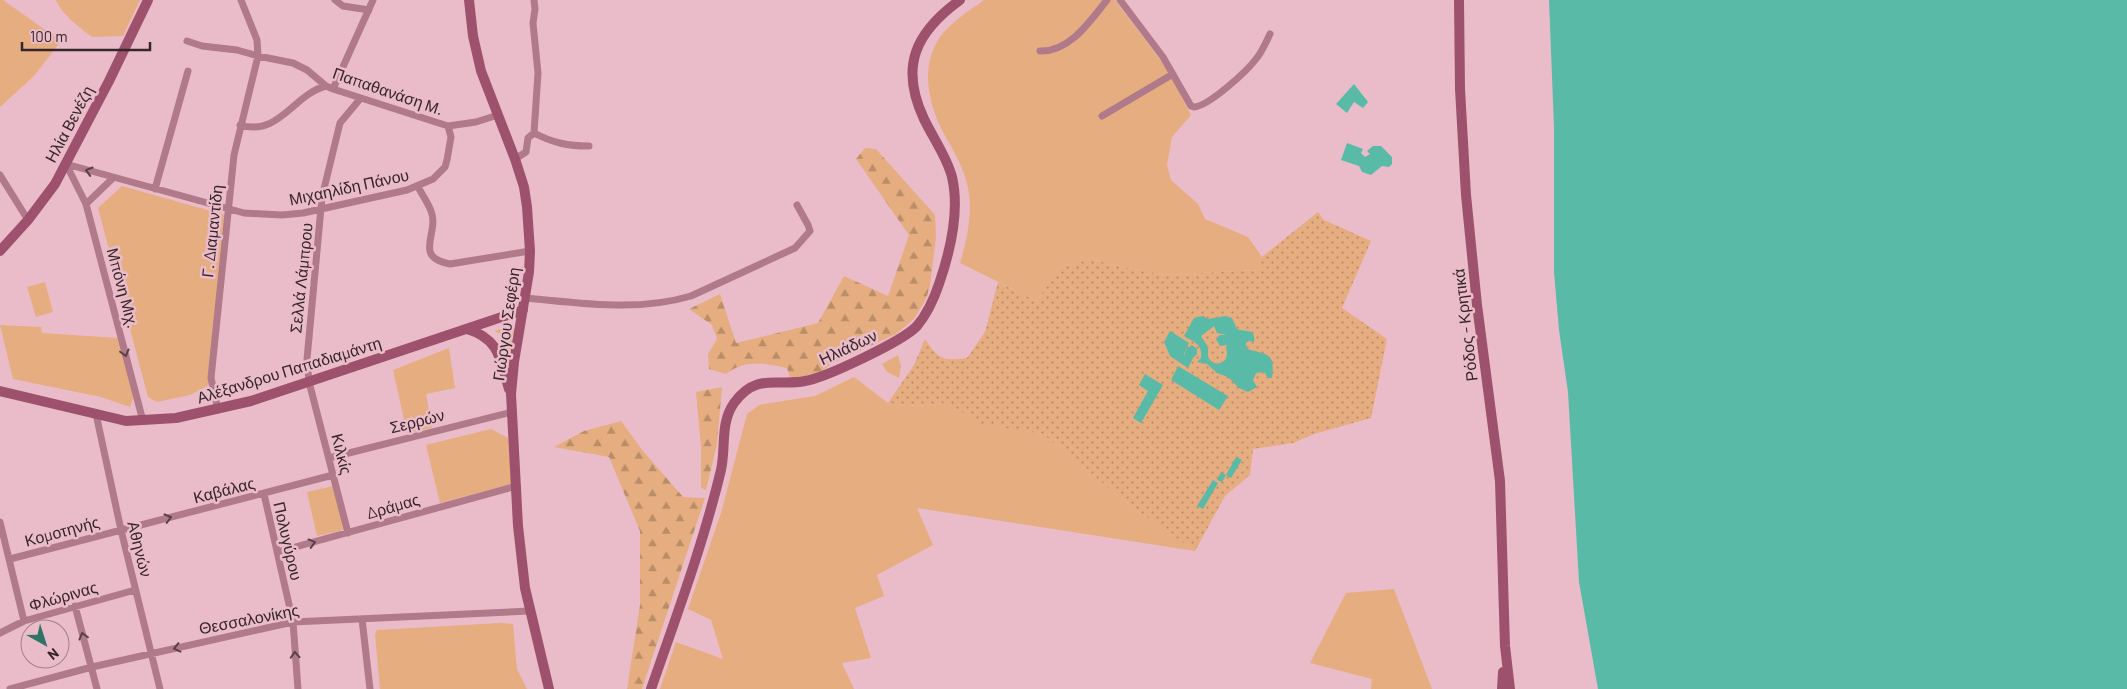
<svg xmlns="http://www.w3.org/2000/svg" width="2127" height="689" font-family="Barlow,sans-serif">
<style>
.green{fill:#e5ad80}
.forest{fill:url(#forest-firs)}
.park{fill:url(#park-dots)}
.water{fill:#59baa8;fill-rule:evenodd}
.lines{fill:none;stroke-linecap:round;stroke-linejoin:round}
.street{stroke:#b07a8a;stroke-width:7}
.secondary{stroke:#9e516c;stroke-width:10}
.oneway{stroke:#5b3f47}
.labels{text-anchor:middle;stroke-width:5;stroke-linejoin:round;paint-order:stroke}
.street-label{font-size:16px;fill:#36252a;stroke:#eabcc9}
</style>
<defs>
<pattern id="forest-firs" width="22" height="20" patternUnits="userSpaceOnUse" patternTransform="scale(1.25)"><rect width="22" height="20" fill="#e5ad80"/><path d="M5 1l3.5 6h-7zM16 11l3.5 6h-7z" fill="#ba8d69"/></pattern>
<pattern id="park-dots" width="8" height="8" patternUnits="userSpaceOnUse" patternTransform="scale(1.25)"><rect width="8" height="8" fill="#e5ad80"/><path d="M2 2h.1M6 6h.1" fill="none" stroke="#ba8d69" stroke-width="1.8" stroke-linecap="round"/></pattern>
</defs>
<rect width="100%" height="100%" fill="#eabcc9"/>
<!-- green -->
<path class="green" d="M0,0H3L61,41L34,76L0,107Z
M56,0H140L123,36L92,37C79,27 63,16 56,0Z
M984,0H1115L1168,70L1191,115L1172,137L1167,165L1171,180L1198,204L1205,219L1248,237L1262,257L1258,270L1164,275L1108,264L1090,258L1059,268L1037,301L960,263C967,240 973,213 968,188C964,168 953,150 943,132C928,103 920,66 940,37C951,22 969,11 984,0Z
M122,186L225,215L209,385L190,395L157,402L148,397L98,208Z
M45,282L53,312L36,317L27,287Z
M0,325L41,327L42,333L118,338L135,394L130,407L101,397L13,379Z
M510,325L516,329L511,361C508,350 507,337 495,331Z
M449,348L455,388L426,394L432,428L407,433L393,370Z
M898,355L901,366L899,378L887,372L882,364Z
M854,377L888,403L916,406L947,403L982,423L1043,434L1127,503L1195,551L917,508L933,545L877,575L884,596L855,608L871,658L842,663L854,689H660L676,642L723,659L711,620L688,609L721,513L747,414L759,405L764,404L815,396Z
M491,429L508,438L512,484L440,503L426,445Z
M334,486L343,530L317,536L307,492Z
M1394,589L1432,689H1371L1372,679L1310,663L1346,593Z
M501,623L513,624L517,669L527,689H380L375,634L377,630Z"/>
<!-- forest -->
<path class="forest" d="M865,148L876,149L935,215L936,237L930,286L926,299L914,319L896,334L831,364L816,376L790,377L787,368C765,363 745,359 726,374L709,369L708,354L717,339L712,325L689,309L720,294L736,343L818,323L844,276L888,296L909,235L856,159Z
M722,387L717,444L706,490L701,488V447L696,392Z
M621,421L643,451L683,497L705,498L642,689H627L640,605V531L609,457L554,447L584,431Z"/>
<!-- park -->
<path class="park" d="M1318,212L1324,220L1371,241L1342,308L1387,339L1371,418L1314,434L1293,443L1253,449L1250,475L1225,496L1195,551L1127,503L1043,434L982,424L947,403L916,406L888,403L914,365L925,339C939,360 943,361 967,358L985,332L998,282L1037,301L1059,268L1090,258L1108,264L1164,275L1258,270L1262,257Z"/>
<!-- water -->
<path class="water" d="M1549,0H2127V689H1598L1579,582L1568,392L1559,330L1554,272V127Z
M1354,84L1368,102L1363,108L1354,102L1347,113L1336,104Z
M1347,143L1363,149L1361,153L1365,157L1370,154L1367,151L1373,146H1381L1392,157V164L1389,167L1382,166L1371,175L1362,172L1359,166L1341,160Z
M1203,316L1208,319L1226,316L1232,318L1237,329C1246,333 1256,327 1254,342L1249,341L1246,343L1247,349C1269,355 1275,353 1272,378H1268L1264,372L1256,373L1253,380L1257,387L1248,392L1239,388L1228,377L1217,373L1207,364L1197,362L1201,358C1203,344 1194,342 1184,336L1194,318ZM1214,326L1217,333L1227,335H1220L1216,339L1220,346L1227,345L1226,348C1229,359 1224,365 1213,363L1208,358V347L1201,336Z
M1170,331L1189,343L1184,354L1185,355V350L1192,345L1197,349V354L1193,358L1188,368L1170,356L1164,342Z
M1178,366L1228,396L1219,410L1171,380Z
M1145,374L1163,385L1141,423L1133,418L1148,391L1139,385Z
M1236,457L1242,460L1231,478L1226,475L1222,482L1217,480L1221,472L1226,475Z
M1213,480L1218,483L1203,509L1197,506Z"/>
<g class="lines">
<!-- street -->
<path class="street" d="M335,0L343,6L369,10
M1120,0L1163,57L1191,106L1194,107C1209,106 1247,71 1256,59C1262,52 1266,42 1270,34
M187,41L202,46L237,50L258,56L293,63L307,70L326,86L333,89L448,126L476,122L498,115
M1040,51C1070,52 1090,21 1107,0
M333,89L373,0
M1102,116L1173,74
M240,125C279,137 294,94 326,86
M534,133L538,73L533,23L535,9L534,0
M515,159L526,152L528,138L534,133C553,143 568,146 589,146
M66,164L244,213L282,215L303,213L407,190L433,179L445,167L447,160L451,137L448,126
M66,164L86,204L143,421
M0,175L28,220
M418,187C422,194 428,203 431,211C440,233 412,257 450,264L530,251
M155,189L188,71
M86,204L113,178
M526,298C581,303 637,312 691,296L795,248L810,231L808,225L797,205
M218,410L211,378L234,155L258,56L257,40L241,0
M96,414L121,530L160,689
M329,458L512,412
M264,494L293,622L298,689
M0,522L24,621
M348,533L309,382L307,359L322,197L340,123L360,99
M277,552L517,486
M10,559L333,475
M75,606L97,689
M362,619L370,689
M0,633L24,621L135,590
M10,689L92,667L293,622L529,611"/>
<!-- secondary -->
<path class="secondary" d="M469,0L473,36L481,71L515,159L524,187L527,207L530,251L529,272L514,362L511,394L518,526L525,588L549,689
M1459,0L1460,89L1466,195L1477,305L1500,481L1505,646L1510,689
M0,251L28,220L55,184L109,81L148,0
M467,329C500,339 500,359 509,389
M0,391L126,421L176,418L251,401L523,310
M651,689C676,617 703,545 721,470C726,447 720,423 734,403C756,372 777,387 805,381C825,378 903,341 917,326C927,314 934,299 939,284C950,252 960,211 952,177C947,157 933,138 924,119C899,66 916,32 960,0
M1502,689L1503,672"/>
</g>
<!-- one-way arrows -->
<defs><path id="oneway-chevron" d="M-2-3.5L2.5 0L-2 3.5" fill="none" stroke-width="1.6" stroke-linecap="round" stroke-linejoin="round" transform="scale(1.25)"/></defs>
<g class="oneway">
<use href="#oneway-chevron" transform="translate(89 171) rotate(-164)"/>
<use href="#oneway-chevron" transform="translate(125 353) rotate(75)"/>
<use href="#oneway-chevron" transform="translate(168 518) rotate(-14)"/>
<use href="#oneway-chevron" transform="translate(312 543) rotate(-15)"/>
<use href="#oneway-chevron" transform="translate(83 636) rotate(-105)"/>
<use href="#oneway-chevron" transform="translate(177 648) rotate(167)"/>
<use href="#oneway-chevron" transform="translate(295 655) rotate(-94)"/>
</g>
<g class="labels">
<!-- street labels -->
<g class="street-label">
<text transform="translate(388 91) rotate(19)" y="6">Παπαθανάση Μ.</text>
<text transform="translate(69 124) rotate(-62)" y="6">Ηλία Βενέζη</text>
<text transform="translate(349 187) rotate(-12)" y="6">Μιχαηλίδη Πάνου</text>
<text transform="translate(212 231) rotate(-84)" y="6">Γ. Διαμαντίδη</text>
<text transform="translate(301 278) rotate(-84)" y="6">Σελλά Λάμπρου</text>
<text transform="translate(123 288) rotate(75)" y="6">Μπόνη Μιχ.</text>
<text transform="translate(506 324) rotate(-82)" y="6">Γιώργου Σεφέρη</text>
<text transform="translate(1465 325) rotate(-97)" y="6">Ρόδος - Κρητικά</text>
<text transform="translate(848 347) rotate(-25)" y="6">Ηλιάδων</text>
<text transform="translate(289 370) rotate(-17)" y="6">Αλέξανδρου Παπαδιαμάντη</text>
<text transform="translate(417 421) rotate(-14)" y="6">Σερρών</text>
<text transform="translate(342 454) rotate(76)" y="6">Κιλκίς</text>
<text transform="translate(224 490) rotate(-14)" y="6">Καβάλας</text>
<text transform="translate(393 506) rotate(-16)" y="6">Δράμας</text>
<text transform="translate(62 531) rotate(-15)" y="6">Κομοτηνής</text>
<text transform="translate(288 541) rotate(77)" y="6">Πολυγύρου</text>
<text transform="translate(140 549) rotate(76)" y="6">Αθηνών</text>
<text transform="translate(63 596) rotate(-16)" y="6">Φλώρινας</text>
<text transform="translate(249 619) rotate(-11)" y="6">Θεσσαλονίκης</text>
</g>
</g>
<!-- north arrow -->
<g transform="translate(45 644) rotate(141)"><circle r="24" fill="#eabcc9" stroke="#a28089"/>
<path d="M0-4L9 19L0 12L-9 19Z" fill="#2f7467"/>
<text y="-8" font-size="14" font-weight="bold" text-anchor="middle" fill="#36252a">N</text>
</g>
<!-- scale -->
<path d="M22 42v8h128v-8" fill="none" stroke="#36252a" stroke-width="2.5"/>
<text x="30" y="42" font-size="15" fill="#36252a" stroke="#eabcc9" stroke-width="4" paint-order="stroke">100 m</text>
</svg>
